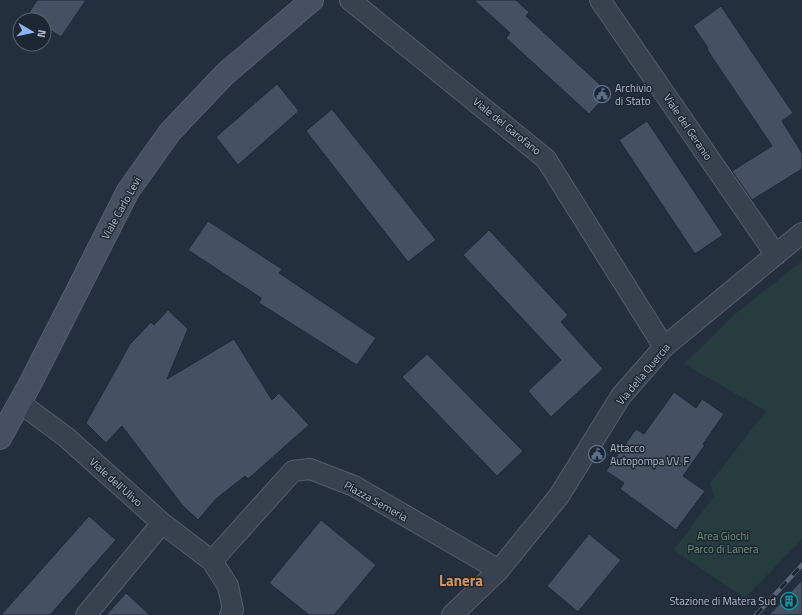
<svg xmlns="http://www.w3.org/2000/svg" width="802" height="615" font-family="'Titillium Web',sans-serif">
<style>
.green{fill:#263c3f}
.building{fill:#455162;stroke:#1f2835}
.lines{fill:none;stroke-linecap:round;stroke-linejoin:round}
.street-casing{stroke:#565f6c;stroke-width:22}
.secondary-casing{stroke:#565f6c;stroke-width:24}
.street{stroke:#38414e;stroke-width:20}
.secondary{stroke:#465061;stroke-width:22}
.rail-casing{stroke:#5a6575;stroke-width:4.5}
.rail{stroke:#1d2633;stroke-width:3;stroke-dasharray:9;stroke-linecap:butt}
.labels{text-anchor:middle;stroke-width:3;stroke-linejoin:round;paint-order:stroke}
.poi-label{font-size:11px;fill:#b4bcc9;stroke:#1d2633;text-anchor:start}
.street-label{font-size:11px;fill:#b4bcc9;stroke:#1d2633}
.park-label{font-size:11px;fill:#6b9a76;stroke:#1d2633}
.district-label{font-size:15px;font-weight:bold;fill:#d59563;stroke:#1d2633}
</style>
<rect width="100%" height="100%" fill="#242f3e"/>
<!-- green -->
<path class="green" d="M802,261V539L745,598L674,550L714,496L710,483L766,411L684,364L734,315Z"/>
<!-- building -->
<path class="building" d="M37,0H86L61,37L44,26V20H34L27,16Z
M474,0H516L529,12L526,16L609,93L589,114L506,38L510,33Z
M721,6L793,113L782,121L802,153V169L752,200L732,171L772,146L712,57L707,49L708,48L693,26Z
M277,84L299,111L238,165L216,137Z
M332,109L436,240L408,262L306,131Z
M647,121L723,235L695,254L619,140Z
M208,221L282,269L279,273L376,338L357,365L259,303L261,298L188,250Z
M489,230L568,315L561,322L603,369L551,417L528,391L561,360L463,255Z
M168,310L188,329L167,379L234,339L272,400L279,393L309,425L248,479L245,476L216,499L198,520L182,505L122,426L106,443L86,423L130,344L151,322L154,325Z
M427,354L523,451L497,476L402,377Z
M674,392L696,408L702,399L724,414L703,444L705,445L683,476L705,491L676,530L620,489L624,483L606,471L636,429L644,434Z
M89,516L116,540L50,615H1Z
M321,520L376,565L334,615H309L269,583Z
M589,534L621,560L578,612L547,586Z
M802,580V615H769Z
M126,593L150,615H106Z"/>
<g class="lines">
<!-- street casing -->
<g class="street-casing">
<path id="street" d="M350,0L546,159L664,347
M600,0L776,255
M20,403L66,437L162,523L212,561L228,586L233,610L230,615
M212,561L293,471L310,469L354,486L499,570
M86,615L162,523
M452,615L499,570L559,496L621,396L664,347L802,233"/>
</g>
<!-- secondary casing -->
<g class="secondary-casing">
<path id="secondary" d="M0,438L30,384L128,191L170,132L225,74L312,0"/>
</g>
<!-- street -->
<use href="#street" class="street"/>
<!-- secondary -->
<use href="#secondary" class="secondary"/>
<!-- rail casing -->
<g class="rail-casing">
<path id="rail" d="M756,615L802,565"/>
</g>
<!-- rail -->
<use href="#rail" class="rail"/>
</g>
<!-- icons -->
<defs>
<g id="civic-ring" transform="scale(0.9)"><circle r="9.5" fill="#1d2633" stroke="#5c6f8a" stroke-width="1.5"/><path d="M-.6-6.5H3V-4.5H.6V-3L4-1V1h2V6H-6V1h2V-1L-.6-3ZM-1.2 2.5V6h2.4V2.5Z" fill="#5c6f8a"/></g>
<g id="building-ring" transform="scale(0.9)"><circle r="9.5" fill="#1d2633" stroke="#0f9aa8" stroke-width="1.5"/><path d="M-4-6H4V6H1V3H-1V6H-4ZM-2.5-4.3h1.7v1.8h-1.7ZM.8-4.3h1.7v1.8H.8ZM-2.5-1h1.7V.8h-1.7ZM.8-1h1.7V.8H.8Z" fill="#0f9aa8"/></g>
</defs>
<g fill-rule="evenodd">
<use href="#civic-ring" x="602" y="94"/>
<use href="#civic-ring" x="597" y="454"/>
<use href="#building-ring" x="789" y="601"/>
</g>
<g class="labels">
<!-- poi labels -->
<g class="poi-label">
<text x="615" y="92">Archivio<tspan x="615" dy="13">di Stato</tspan></text>
<text x="610" y="452">Attacco<tspan x="610" dy="13">Autopompa VV. F</tspan></text>
<text x="776" y="605" text-anchor="end">Stazione di Matera Sud</text>
</g>
<!-- street labels -->
<g class="street-label">
<text transform="translate(507 126) rotate(39)" y="4">Viale del Garofano</text>
<text transform="translate(688 127) rotate(56)" y="4">Viale del Geranio</text>
<text transform="translate(121 208) rotate(-61)" y="4">Viale Carlo Levi</text>
<text transform="translate(643 374) rotate(-50)" y="4">Via della Quercia</text>
<text transform="translate(116 482) rotate(42)" y="4">Viale dell'Ulivo</text>
<text transform="translate(376 501) rotate(29)" y="4">Piazza Semeria</text>
</g>
<!-- park labels -->
<g class="park-label">
<text x="723" y="540">Area Giochi<tspan x="723" dy="13">Parco di Lanera</tspan></text>
</g>
<!-- district labels -->
<g class="district-label">
<text x="461" y="586">Lanera</text>
</g>
</g>
<!-- north arrow -->
<g transform="translate(32 32) rotate(99)"><circle r="19" fill="#1d2633" stroke="#59626f"/>
<path d="M0-3L7 15L0 10L-7 15Z" fill="#8ab4f8"/>
<text y="-6" font-size="11" font-weight="bold" text-anchor="middle" fill="#b4bcc9">N</text>
</g>
</svg>
